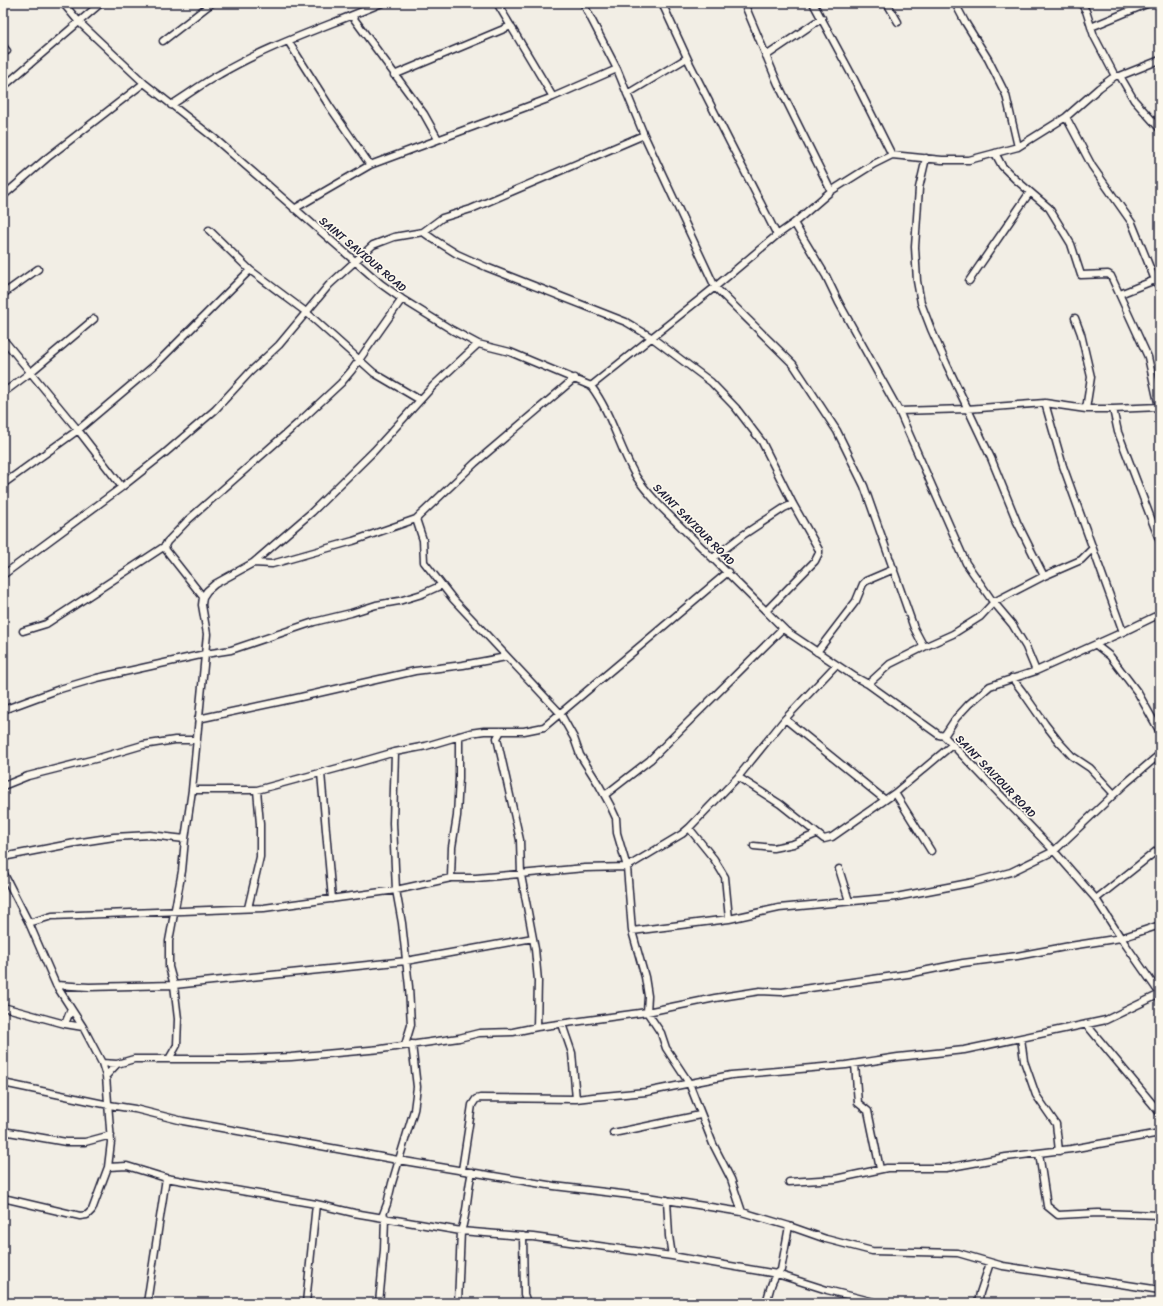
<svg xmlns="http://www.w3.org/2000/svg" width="1163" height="1306" font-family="Sriracha,sans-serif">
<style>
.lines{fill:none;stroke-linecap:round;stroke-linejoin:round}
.minor-casing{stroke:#22223b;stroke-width:9}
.minor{stroke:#fbf7ec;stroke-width:6}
.labels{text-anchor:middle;stroke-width:3.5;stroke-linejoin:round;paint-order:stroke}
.street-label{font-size:11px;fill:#22223b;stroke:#fbf7ec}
</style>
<rect width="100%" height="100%" fill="#f2eee5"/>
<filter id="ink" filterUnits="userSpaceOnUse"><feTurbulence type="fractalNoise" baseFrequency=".025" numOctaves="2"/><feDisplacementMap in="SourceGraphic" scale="8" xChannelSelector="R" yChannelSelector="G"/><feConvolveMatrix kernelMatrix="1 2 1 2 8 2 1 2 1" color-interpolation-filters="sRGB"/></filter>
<g filter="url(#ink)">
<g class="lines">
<!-- minor casing -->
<g class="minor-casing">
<path id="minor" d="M63,3L79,22L144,83L214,138L381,284L402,299L452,330L478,344L510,352L591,386C610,411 618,443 633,471C639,484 650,494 659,505L786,631L855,677L868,684L939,735L944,736L1054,851L1096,899L1121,938L1160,994
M497,3L553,97
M583,3L617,69L644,135L715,287L793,364L837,431L864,486L914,628L924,647L890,664L868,684
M662,3L690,64L777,235
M744,3L778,84L831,191
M813,3L855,81L892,155
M887,3L898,22
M955,3L965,22L988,59L1006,95L1018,147
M1081,3L1086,11L1094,36L1115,76
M352,16L424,114L438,139
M1091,27L1149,3
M163,41L212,3
M288,41L330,107L370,165
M3,46L7,51
M766,56L822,18
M394,75L511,26
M1120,76L1134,100L1160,129
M3,87L101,3
M627,94L687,58
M171,105C187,95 203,83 220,74C271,44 328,26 382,3
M1066,117L1092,166L1132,223L1155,280L1120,294
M995,153L1002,166L1015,179L1049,208L1071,244L1081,275L1108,274L1111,276L1148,357L1159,407
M926,158L919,188L915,247L917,281L921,303L931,329L947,365L991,458L1017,522L1044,576
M3,196L47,158L144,83
M294,209L370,165L553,97L617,69
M794,223L826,276L839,303L899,411L966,563L991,599L1012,624L1026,647L1036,671
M209,230L250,270L306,312L374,373L420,400
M423,232L442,218L471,209L644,135
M1155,280L1160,288
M969,281L1030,192
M3,294L38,269
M1075,318L1081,334L1091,377L1086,409
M3,339L78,430L122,487L3,575
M591,386L715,287L777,235L794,223L831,191L874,164L892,155L942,160H969L1018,147L1066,117L1099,88L1115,76H1120L1160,60
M3,393L31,372L94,319
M1113,409L1118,432L1160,542
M899,411L967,409L1045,403L1086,409H1113L1160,407
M3,484L78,430L156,364L250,270
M122,487L165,453L215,410L250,372L279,345L329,285L373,245L394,237L423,232L433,239L457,254L486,267L626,322L651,337L711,382L736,408L762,442L793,504L819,550V553L815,561L766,611
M416,519L423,540L424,562L453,599L560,713L574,738L580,755L599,785L610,805L616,818L617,833L627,867L632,931L645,977L648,996L647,1012L661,1033L666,1048L689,1083L713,1144L731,1179L742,1212
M165,546L166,550L203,597
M713,558L743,535L784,508L793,504
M253,563L272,564L353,541L416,519L475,463L575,378
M23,631L46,624L165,546L167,542L188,520L297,424L341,383L352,370L402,299
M1123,632L1160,614
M1096,645L1110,656L1138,693L1160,732
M924,647L953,634L980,617L994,602L1044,576L1081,560L1092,549
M817,652L856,601L863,584L866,581L894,569
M1012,678L1022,691L1045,724L1059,742L1072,756L1090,768L1114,794
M3,710L60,689L97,678L205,654L231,650L314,622L351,613L376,605L399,601L422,594L442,585
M198,719L292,699L415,671L463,665L506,657
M785,719L884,799
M501,731L497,738L520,840L521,875L535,949L538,981L537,1027
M944,736L956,718L969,704L990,686L1036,671L1123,632L1063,466L1045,403
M395,752L393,823L396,890L402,923L409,987L411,1025L405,1045
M321,773L332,899
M738,777L780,804L824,839L832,837L895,793L952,745
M3,786L28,776L99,758L143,745L175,740H197
M192,790H257L357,763L395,752L426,746L470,733L484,731H524L544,727L728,572
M895,793L931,851
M605,795L650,760L783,628
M689,828L714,859L725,877L729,919
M754,846L773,848L793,844L816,834
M3,857L75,843L114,837L150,835L185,839
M839,869L849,901
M3,872L29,923L56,985L83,1027L102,1063L106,1076L111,1142L108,1167L92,1210L87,1215L80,1216L3,1198
M451,878L452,847L457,816L459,778V736
M1096,899L1160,848
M248,908L260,857V824L257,790
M29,923L52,916L264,908L396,890L451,878H476L585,868L627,867L682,834L689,828L738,777L785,719L836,665
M632,931L729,919L779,908L896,897L974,882L1011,872L1054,851L1126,783L1160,754
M56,985L89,987L174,985L406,961L533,938
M3,1007L65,1024L83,1027
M65,1024L71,1009
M562,1024L572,1053L576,1099
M1086,1024L1160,1113
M1021,1038L1024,1061L1036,1095L1056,1124L1059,1151
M169,1059L177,1045L178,1019L174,985L169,967V941L182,871L185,839L192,790L207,634L202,605L203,597L207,591L215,584L253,563L312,512L374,451L433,386L478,344
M102,1063L117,1064
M855,1064L858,1103L868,1111L880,1169
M106,1076L117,1064L134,1059H243L291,1057L381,1049L459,1038L479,1033L513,1032L537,1027L647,1012L715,998L760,991L782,992L908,974L963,963L1017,956L1070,946L1121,938L1160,925
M3,1083L109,1105L135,1109L183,1121L398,1160L554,1186L647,1197L742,1212L789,1226L826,1239L872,1251L958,1253L1003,1266L1160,1290
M3,1131L66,1142H85L111,1135
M613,1133L638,1128L700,1115
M1039,1153L1047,1206L1058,1215L1098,1213L1160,1215
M108,1167L127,1166L166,1178L316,1204L354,1213L461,1231L533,1237L672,1256L777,1274L827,1290L878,1303
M462,1170L472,1105L476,1099L480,1098L576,1099L593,1097L646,1092L731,1075L846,1065L898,1057L964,1050L1106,1020L1160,994
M789,1182L835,1179L887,1168H946L1006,1157L1071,1149L1160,1133
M667,1200L669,1236L672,1256
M382,1217L387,1204L392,1183L414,1110L417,1087L412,1044
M523,1236L524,1294L527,1303
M147,1303L166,1178
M306,1303L316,1204
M379,1303L384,1250L385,1217
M458,1303L461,1231C468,1212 467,1191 472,1172
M766,1303C770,1291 771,1278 781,1270L789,1226
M978,1303L980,1293L990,1263"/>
</g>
<!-- minor -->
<use href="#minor" class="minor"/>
</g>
</g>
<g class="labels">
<!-- street labels -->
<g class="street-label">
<text transform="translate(363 254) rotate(40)" y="4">SAINT SAVIOUR ROAD</text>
<text transform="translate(694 524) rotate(45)" y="4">SAINT SAVIOUR ROAD</text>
<text transform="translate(996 776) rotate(46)" y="4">SAINT SAVIOUR ROAD</text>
</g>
</g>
<!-- margin -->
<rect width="1163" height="1306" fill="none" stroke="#fbf7ec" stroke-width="16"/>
<rect x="8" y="8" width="1147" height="1290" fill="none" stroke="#22223b" stroke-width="1.5" filter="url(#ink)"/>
</svg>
